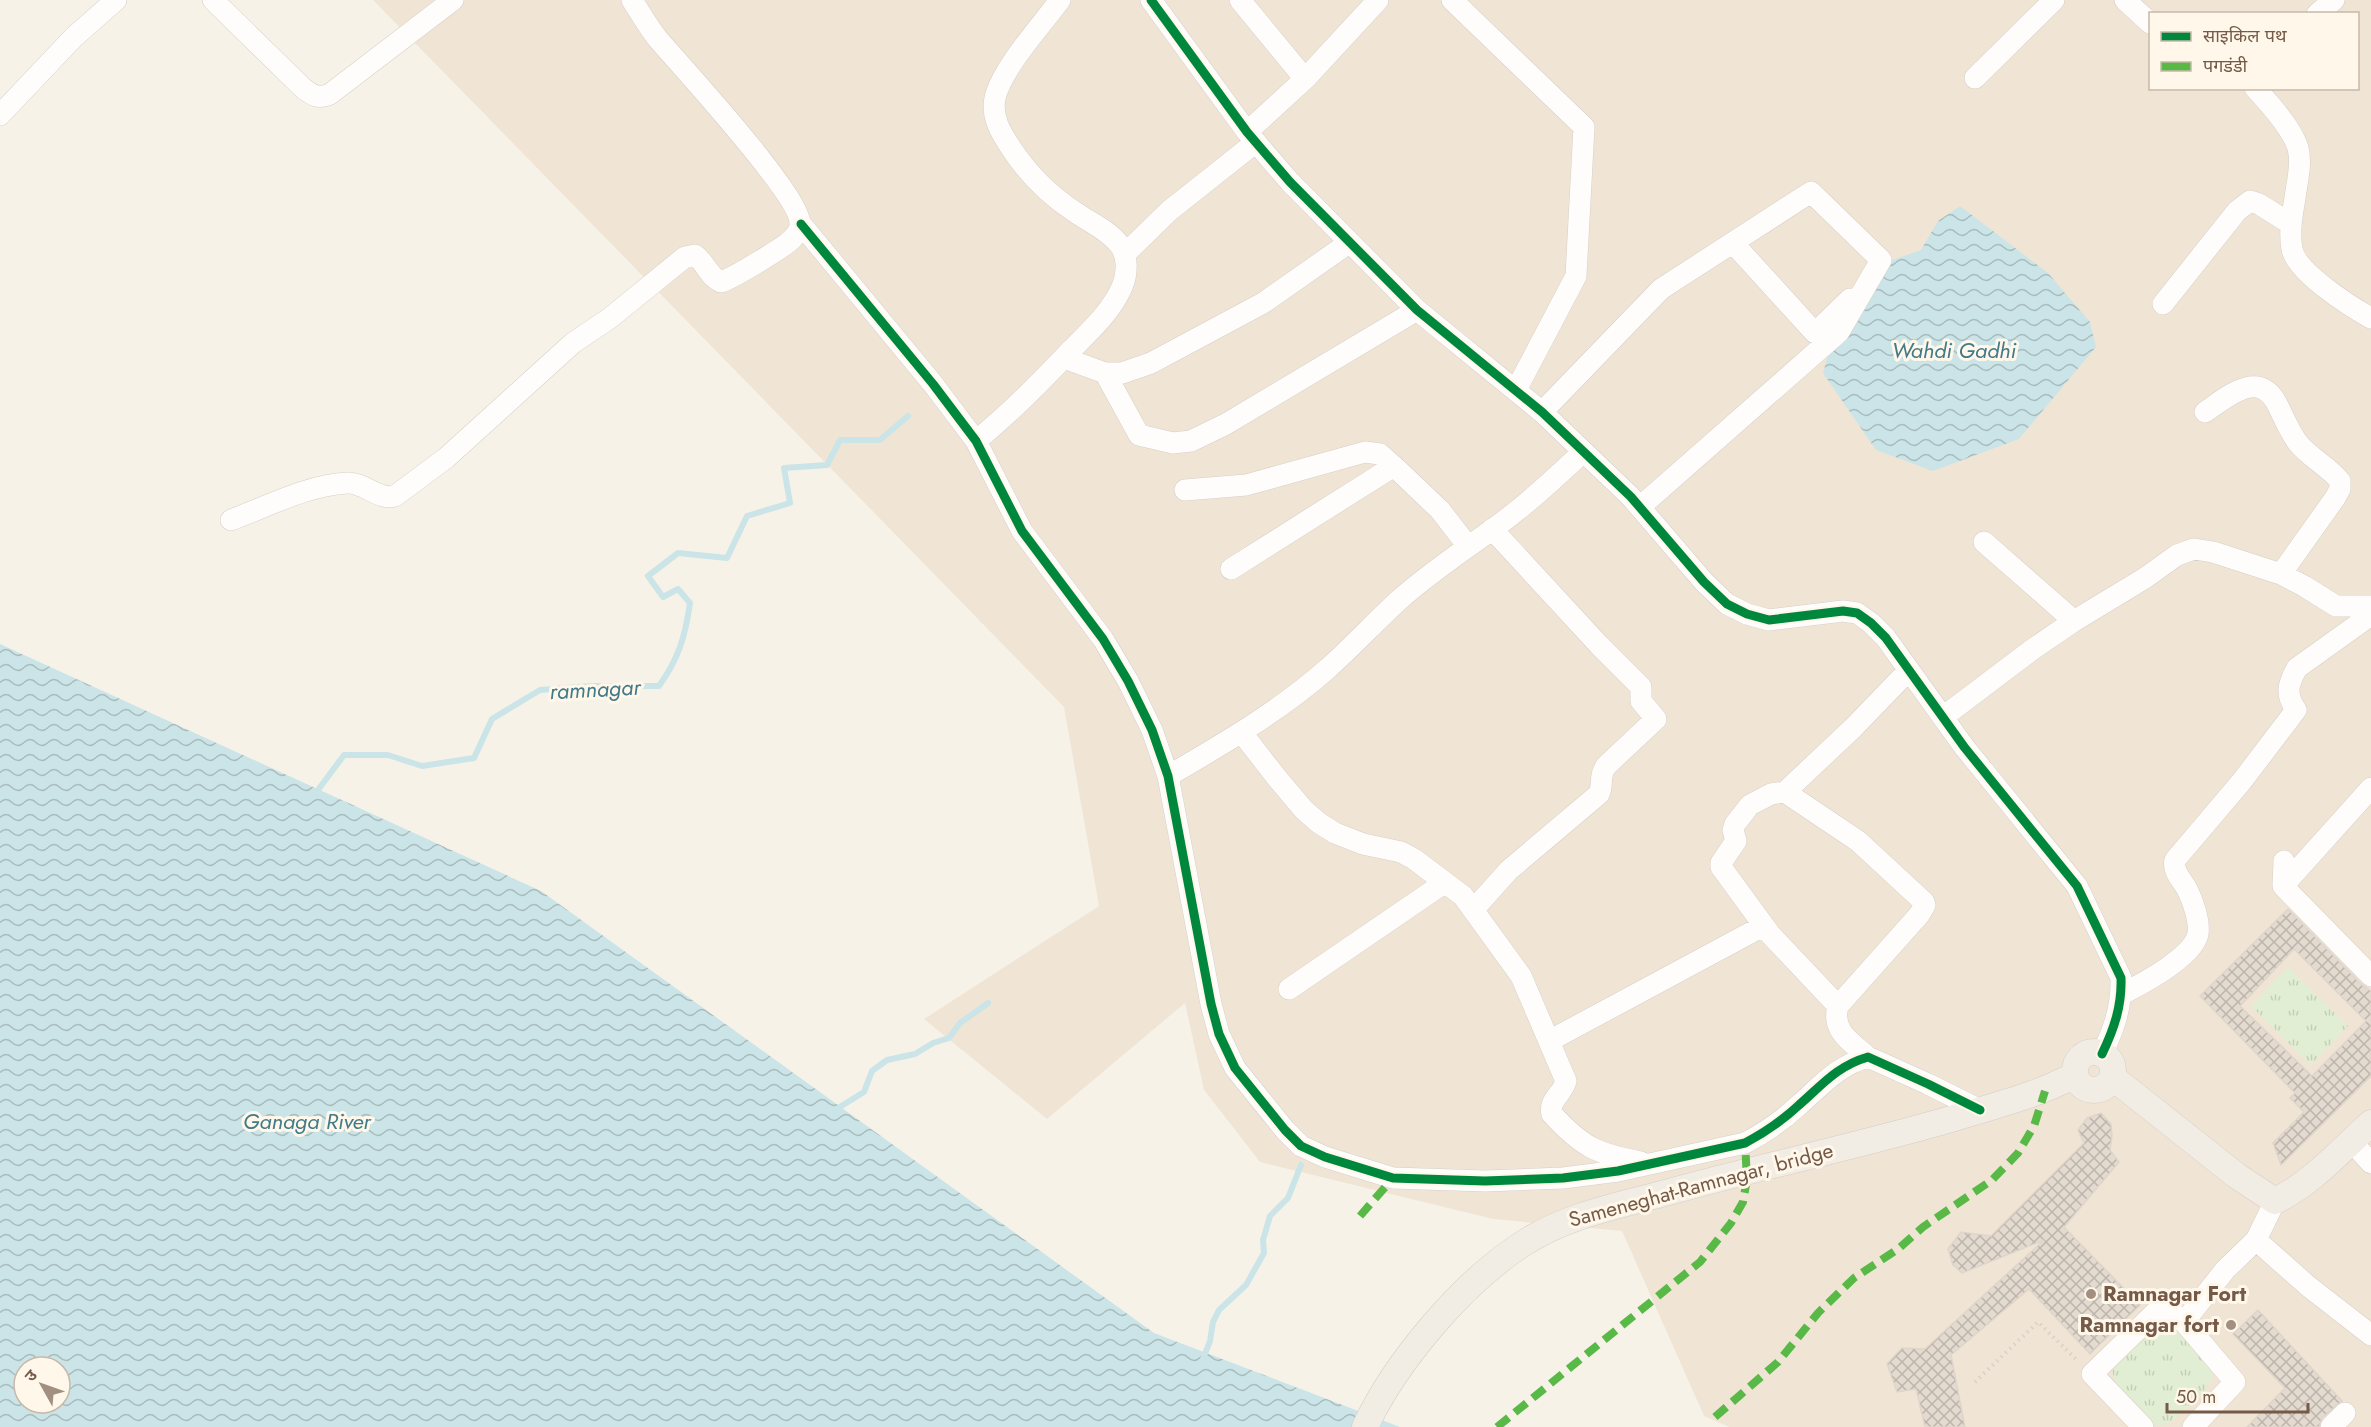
<svg xmlns="http://www.w3.org/2000/svg" width="2371" height="1427" font-family="Jost,'Noto Sans Devanagari',sans-serif">
<style>
.residential{fill:#f0e5d5;fill-rule:evenodd}
.grass{fill:url(#grass-tufts)}
.water{fill:url(#water-waves);fill-rule:evenodd}
.lines{fill:none;stroke-linecap:round;stroke-linejoin:round}
.stream{stroke:#cae4e7;stroke-width:6}
.building{fill:url(#building-cross-hatch);stroke:#dfd5ca;stroke-width:1.5;fill-rule:evenodd}
.minor-casing{stroke:#d6cfc7;stroke-width:22}
.major-casing{stroke:#d5ccc5;stroke-width:27}
.path{stroke:#d8d0c9;stroke-width:4;stroke-dasharray:1.5 4.5;stroke-linecap:butt}
.minor{stroke:#fefdfc;stroke-width:21}
.major{stroke:#f2ede4;stroke-width:26}
.quiet{stroke:#58b947;stroke-width:8;stroke-dasharray:15 8;stroke-linecap:butt}
.cycleway-casing{stroke:#fff7e9;stroke-width:13}
.cycleway{stroke:#00873e;stroke-width:9}
.poi-dot{fill:#a28f80;stroke:#fff7e9;stroke-width:2}
.labels{text-anchor:middle;stroke-width:6;stroke-linejoin:round;paint-order:stroke}
.street-label{font-size:21px;fill:#755a48;stroke:#fff7e9}
.poi-label{font-size:21px;font-weight:bold;fill:#755a48;stroke:#fff7e9;text-anchor:start}
.water-label{font-size:22px;font-style:italic;fill:#417a89;stroke:#fff7e9}
</style>
<defs>
<pattern id="grass-tufts" width="24" height="20" patternUnits="userSpaceOnUse" patternTransform="scale(1.5)"><rect width="24" height="20" fill="#e2eed3"/><path d="M3 7l-1-3M5 7V3M7 7l1-3M15 17l-1-3M17 17v-4M19 17l1-3" fill="none" stroke="#c5ceb7"/></pattern>
<pattern id="water-waves" width="16" height="10" patternUnits="userSpaceOnUse" patternTransform="scale(1.5)"><rect width="16" height="10" fill="#cae4e7"/><path d="M0 5q4-4 8 0t8 0" fill="none" stroke="#a9bcbd"/></pattern>
<pattern id="building-cross-hatch" width="8" height="8" patternUnits="userSpaceOnUse" patternTransform="scale(1.5)"><rect width="8" height="8" fill="#e3dad0"/><path d="M0 0l8 8M0 8l8-8" fill="none" stroke="#bdb4ab"/></pattern>
</defs>
<rect width="100%" height="100%" fill="#f7f2e8"/>
<!-- residential -->
<path class="residential" d="M373,0H2371V1427H1729L1704,1416L1622,1231L1493,1219L1260,1162L1204,1090L1185,1003L1047,1119L924,1019L1099,906L1064,707ZM2150,14H2358V88H2150Z"/>
<!-- grass -->
<path class="grass" d="M2288,967L2348,1026L2311,1065L2251,1006Z
M2169,1323L2211,1369L2213,1377L2203,1393L2167,1425H2153L2116,1384L2112,1371L2153,1328L2160,1324Z"/>
<!-- water -->
<path class="water" d="M1960,206L2048,273L2090,322L2096,347L2019,439L1933,471L1876,450L1823,373L1840,314L1881,264L1921,250L1938,221Z
M0,644L541,891L1154,1333L1400,1427H0ZM24,1367H60V1403H24Z"/>
<g class="lines">
<!-- stream -->
<path class="stream" d="M315,794L344,755H388L422,766L474,758L492,719L540,690L592,686H659C679,658 685,637 690,603L678,589L663,597L648,576L678,553L727,558L747,516L790,503L784,468L827,465L840,440H880L908,416
M835,1110L864,1092L872,1071L887,1060L915,1054L933,1043L949,1038L960,1023L988,1003
M1203,1359L1210,1341L1213,1322L1219,1310L1246,1285L1264,1253L1263,1240L1270,1216L1288,1198L1301,1165"/>
</g>
<!-- building -->
<path class="building" d="M2288,909L2362,985L2371,991V1076L2281,1165L2273,1143L2304,1112L2290,1098L2295,1093L2200,996ZM2294,949L2366,1021L2312,1076L2240,1006Z
M2101,1113L2111,1124L2112,1136L2110,1150L2119,1162L2064,1227L2140,1305L2090,1354L2029,1289L1951,1355L1965,1427H1925L1916,1389L1897,1392L1887,1364L1902,1348L1925,1349L2044,1240L1962,1273L1953,1265L1948,1249L1961,1232L1991,1236L2084,1143L2078,1130L2087,1118Z
M2258,1310L2342,1401L2322,1418L2319,1427H2247L2285,1388L2233,1334Z"/>
<g class="lines">
<!-- minor casing -->
<g class="minor-casing">
<path id="minor" d="M213,0L304,89C314,96 318,99 330,94L453,0
M1151,0L1247,132L1290,182L1417,310L1542,412L1631,497L1704,582L1727,604L1747,614L1769,620L1843,611L1857,613L1871,623L1886,638L1965,748L2077,886L2121,978C2122,1006 2114,1029 2102,1054
M1240,0L1305,79
M1452,0L1584,127L1576,276L1516,390
M2125,0L2150,23
M2317,14L2334,0
M1975,78L2054,0
M2255,88C2269,103 2292,128 2298,148C2302,164 2297,182 2295,198C2292,215 2289,233 2292,249C2296,272 2351,307 2371,318
M0,115L74,37L116,0
M1247,132L1305,79L1378,0
M801,224L933,384L976,441L1022,531L1103,639L1128,681L1152,730L1168,776L1211,1004L1219,1034L1235,1068L1285,1130L1301,1146L1325,1157L1393,1178L1485,1181L1563,1178L1618,1171L1745,1143C1764,1133 1783,1120 1799,1105C1822,1085 1837,1066 1868,1057L1928,1084L1980,1110
M1733,243L1815,333L1850,299
M1125,254L1169,211L1256,142
M2163,304L2237,211L2250,201L2259,204L2291,224
M1064,358L1105,373H1122L1151,363L1263,303L1350,242
M1105,373L1139,435L1173,443L1191,441L1226,424L1417,310
M1542,412L1661,289L1811,192L1881,260L1839,332L1640,507
M2205,412C2226,398 2257,369 2276,402C2283,415 2289,431 2298,443C2310,458 2328,466 2340,481V489L2335,498L2281,574
M976,441C1010,413 1041,382 1071,350C1090,331 1111,312 1122,287C1128,273 1128,255 1119,244C1107,229 1089,222 1075,212C1049,195 1028,174 1011,148C1001,133 991,117 995,98C1002,68 1041,26 1060,0
M1185,490L1246,485L1365,452L1380,454L1399,471L1440,510L1467,545
M231,520C268,506 308,485 347,483C364,482 379,501 395,496L446,458L573,343L610,318L685,257L695,255C705,262 709,277 721,282C731,279 783,248 791,240C795,236 800,231 800,225C803,198 681,66 657,38C648,26 640,13 632,0
M1984,542L2074,621
M1231,569L1394,466
M1943,717L2033,649L2074,621L2145,578L2177,555L2194,549L2213,552L2281,574L2304,586L2336,606H2371
M1242,733L1277,778L1304,810L1319,823L1335,833L1363,844L1401,852L1414,859L1463,896L1521,976L1566,1081C1563,1094 1548,1100 1552,1114C1582,1147 1597,1154 1641,1162
M1168,776C1223,744 1278,712 1326,670C1351,648 1374,623 1399,600C1428,574 1461,552 1493,529C1525,506 1554,479 1583,452
M1785,792L1853,728L1908,671
M2284,861L2283,886L2371,976
M2283,886L2371,788
M1474,909L1509,870L1599,794C1604,784 1598,777 1606,766L1656,719L1641,701V687L1599,645L1492,529
M1289,989L1444,883
M2122,994C2142,984 2193,957 2198,934C2200,921 2193,901 2187,889C2182,880 2172,871 2175,860L2242,781L2296,710C2285,694 2288,684 2297,668L2364,620
M1838,1006L1770,934L1721,867V863L1736,841L1733,830L1735,824L1750,805L1771,794L1785,792L1858,841L1924,902L1925,905L1919,915L1838,1006C1831,1031 1851,1042 1868,1057
M1549,1041L1763,926
M2351,1141L2371,1163
M2275,1201L2256,1240L2308,1286L2371,1335
M2184,1322L2225,1270L2256,1240
M2143,1427L2092,1374L2163,1305L2184,1322L2235,1382L2193,1427
M2331,1427L2345,1413"/>
</g>
<!-- major casing -->
<g class="major-casing">
<path id="major" d="M2075 1071a19 19 0 1 1 38 0a19 19 0 1 1-38 0Z
M2112,1077L2237,1176L2275,1201C2311,1184 2341,1150 2371,1123
M1365,1427C1396,1361 1463,1282 1524,1243C1567,1215 1621,1205 1669,1192C1763,1166 1858,1146 1951,1119C1994,1106 2035,1096 2075,1075"/>
</g>
<!-- path -->
<path class="path" d="M1975,1382L2038,1322L2078,1361"/>
<!-- minor -->
<use href="#minor" class="minor"/>
<!-- major -->
<use href="#major" class="major"/>
<!-- quiet -->
<path class="quiet" d="M1360,1216L1393,1178
M1715,1417L1778,1362L1818,1313L1854,1278L1898,1249L1923,1227L1992,1180L2018,1153L2034,1126L2045,1091
M1497,1427L1700,1262L1731,1223L1743,1202L1747,1179L1745,1143"/>
<!-- cycleway casing -->
<g class="cycleway-casing">
<path id="cycleway" d="M1151,0L1247,132L1290,182L1417,310L1542,412L1631,497L1704,582L1727,604L1747,614L1769,620L1843,611L1857,613L1871,623L1886,638L1965,748L2077,886L2121,978C2122,1006 2114,1029 2102,1054
M801,224L933,384L976,441L1022,531L1103,639L1128,681L1152,730L1168,776L1211,1004L1219,1034L1235,1068L1285,1130L1301,1146L1325,1157L1393,1178L1485,1181L1563,1178L1618,1171L1745,1143C1764,1133 1783,1120 1799,1105C1822,1085 1837,1066 1868,1057L1928,1084L1980,1110"/>
</g>
<!-- cycleway -->
<use href="#cycleway" class="cycleway"/>
</g>
<!-- markers -->
<g class="poi-dot">
<circle cx="2091" cy="1294" r="6"/>
<circle cx="2231" cy="1325" r="6"/>
</g>
<g class="labels">
<!-- street labels -->
<g class="street-label">
<text transform="translate(1701 1185) rotate(-15)" y="7">Sameneghat-Ramnagar, bridge</text>
</g>
<!-- poi labels -->
<g class="poi-label">
<text x="2103" y="1301">Ramnagar Fort</text>
<text x="2219" y="1332" text-anchor="end">Ramnagar fort</text>
</g>
<!-- water labels -->
<g class="water-label">
<text x="1954" y="358">Wahdi Gadhi</text>
<text transform="translate(595 689) rotate(-3)" y="8">ramnagar</text>
<text x="307" y="1129">Ganaga River</text>
</g>
</g>
<!-- legend -->
<rect x="2149" y="12" width="210" height="78" fill="#fff7e9" stroke="#c8b8a9" stroke-width="1.5"/>
<rect x="2161" y="32" width="30" height="9" fill="#00873e" stroke="#c8b8a9" stroke-width="1.5"/>
<text x="2203" y="42" font-size="18" fill="#755a48">साइकिल पथ</text>
<rect x="2161" y="62" width="30" height="9" fill="#58b947" stroke="#c8b8a9" stroke-width="1.5"/>
<text x="2203" y="72" font-size="18" fill="#755a48">पगडंडी</text>
<!-- north arrow -->
<g transform="translate(42 1385) rotate(310)"><circle r="28" fill="#fff7e9" stroke="#c8b8a9" stroke-width="1.5"/>
<path d="M0-4.5L10 22L0 15L-10 22Z" fill="#a28f80"/>
<text y="-9" font-size="16" font-weight="bold" text-anchor="middle" fill="#755a48">उ</text>
</g>
<!-- scale -->
<path d="M2167 1403v9h141v-9" fill="none" stroke="#755a48" stroke-width="3"/>
<text x="2176" y="1403" font-size="18" fill="#755a48" stroke="#fff7e9" stroke-width="4.5" paint-order="stroke">50 m</text>
</svg>
